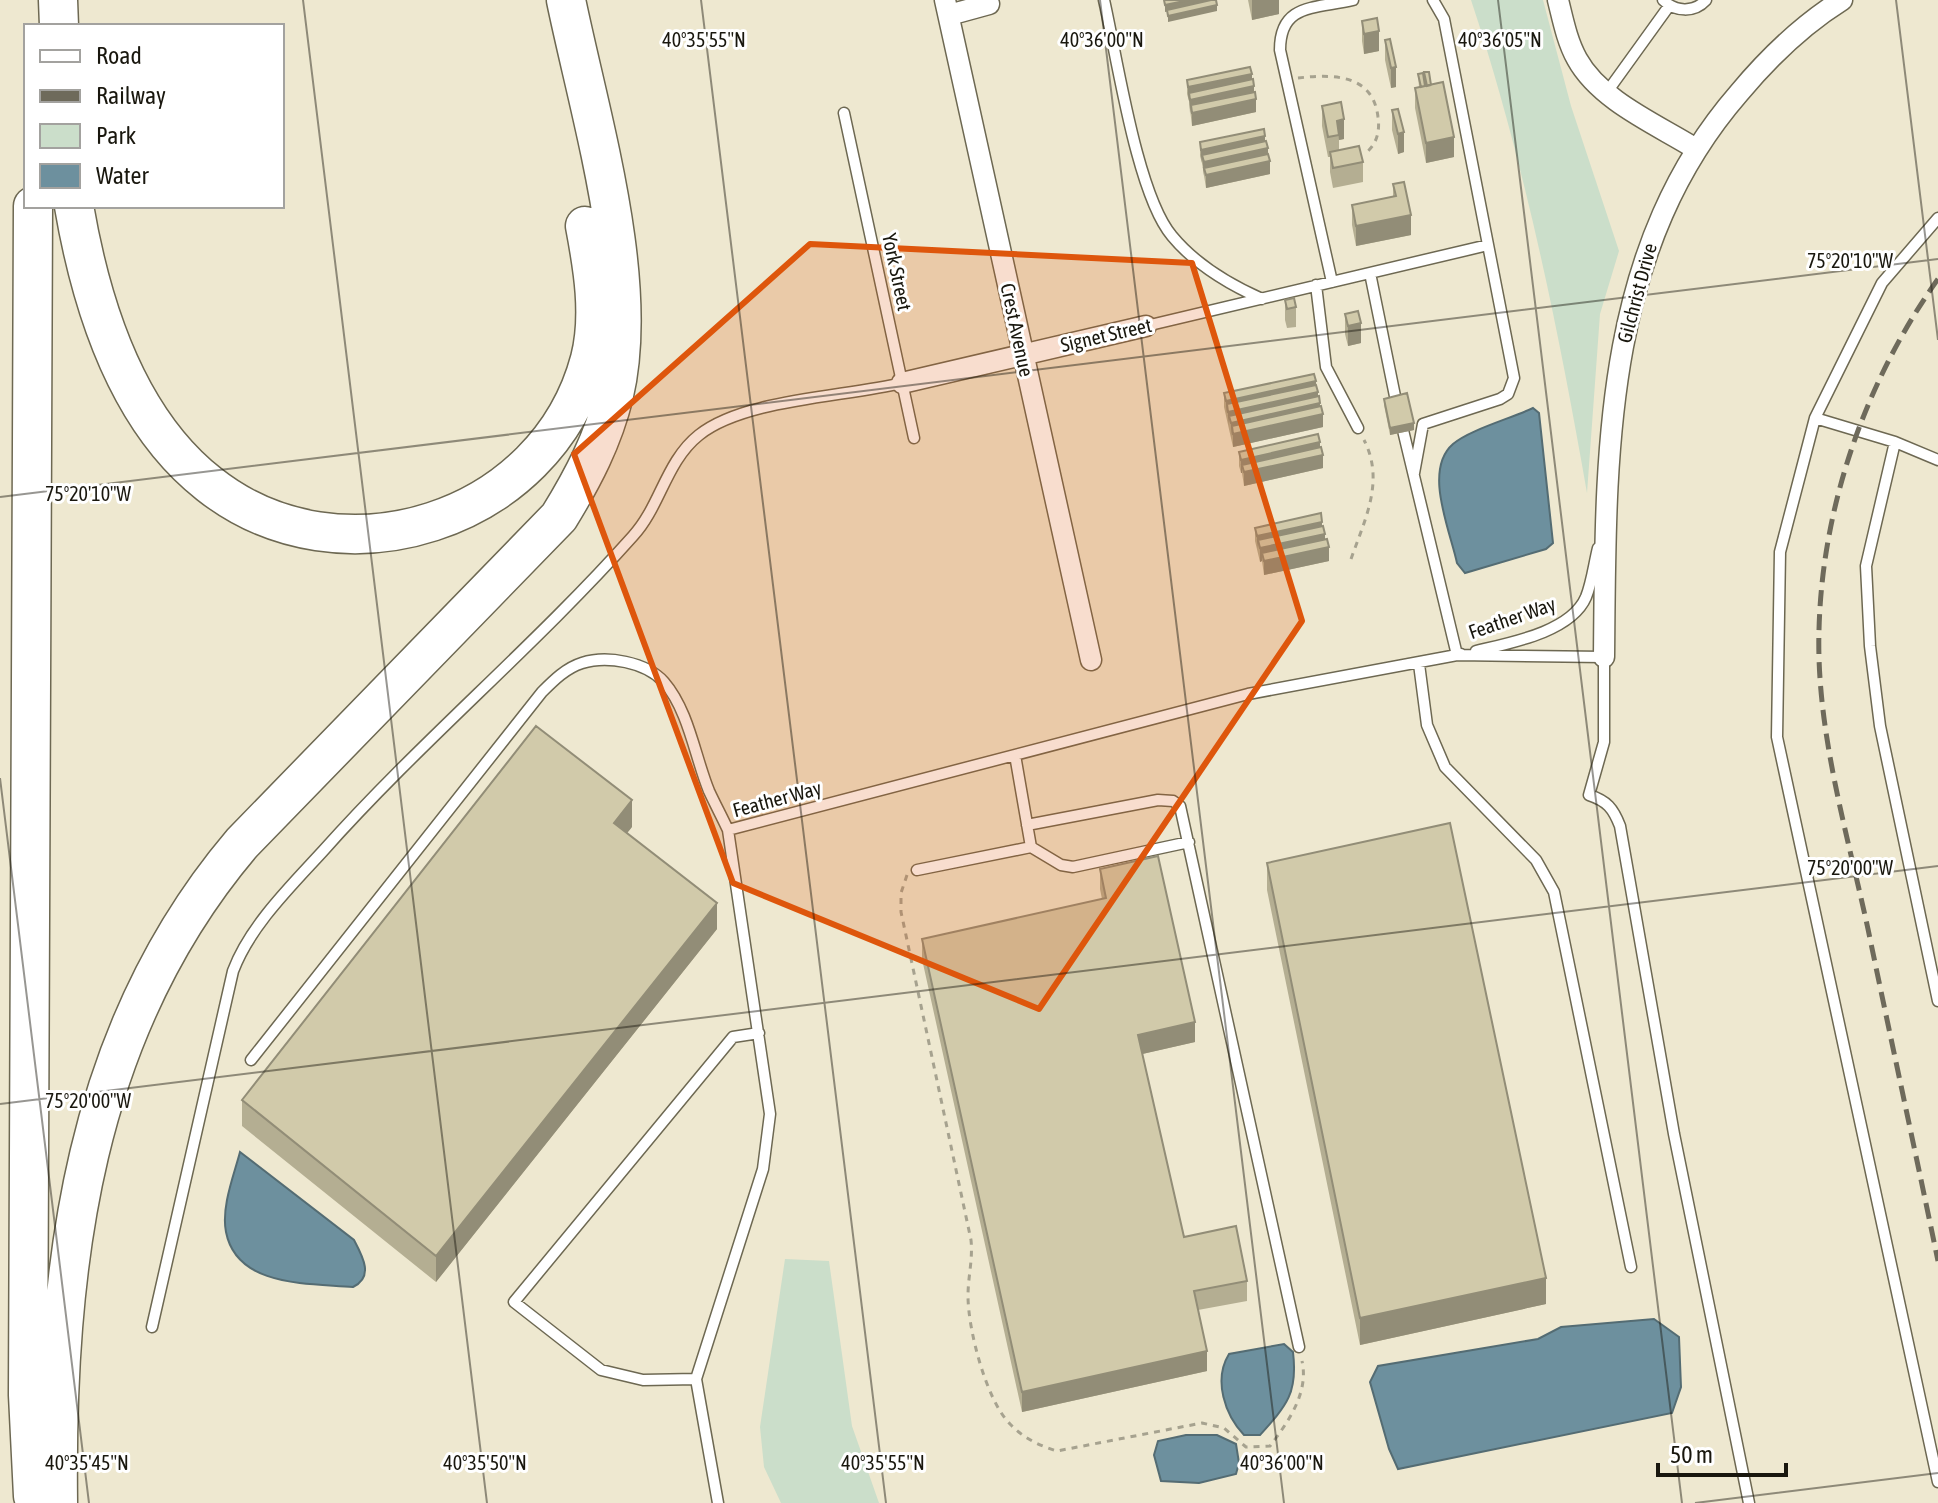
<svg xmlns="http://www.w3.org/2000/svg" width="1938" height="1503" font-family="'Asap Condensed',sans-serif">
<style>
.green{fill:#cbdeca}
.water{fill:#6d909e;stroke:#546c73;stroke-width:2}
.lines{fill:none;stroke-linecap:round;stroke-linejoin:round}
.lane-casing{stroke:#6d6852;stroke-width:13}
.street-casing{stroke:#6d6852;stroke-width:23}
.highway-casing{stroke:#6d6852;stroke-width:41}
.path{stroke:#a6a28f;stroke-width:3;stroke-dasharray:6 6;stroke-linecap:butt}
.lane{stroke:#fff;stroke-width:10}
.street{stroke:#fff;stroke-width:20}
.highway{stroke:#fff;stroke-width:38}
.rail{stroke:#6e6a5b;stroke-width:5;stroke-dasharray:16 8;stroke-linecap:butt}
.wall{fill:#b4ae92}
.shaded-wall{fill:#928d77}
.building{fill:#d1caaa;stroke:#928d77;stroke-width:2}
.marked{fill:#de560c;fill-opacity:0.2;stroke:#de560c;stroke-width:6;stroke-linejoin:round}
.ticks{fill:none;stroke:#19170e;stroke-width:2;stroke-opacity:0.45}
.labels{text-anchor:middle;stroke-width:6;stroke-linejoin:round;paint-order:stroke}
.street-label{font-size:20px;fill:#19170e;stroke:#fff}
.ticks-label{font-size:20px;text-anchor:middle;fill:#19170e;stroke:#fff;stroke-width:6;stroke-linejoin:round;paint-order:stroke}
</style>
<rect width="100%" height="100%" fill="#eee8d0"/>
<!-- green -->
<path class="green" d="M1471,0H1543L1571,106L1619,251L1600,314L1587,493C1558,327 1524,160 1471,0Z
M785,1259L829,1261L852,1426L879,1503H781L764,1467L760,1427Z"/>
<!-- water -->
<path class="water" d="M1533,408L1539,413L1553,543L1546,549L1465,573L1457,563C1450,530 1423,470 1453,444C1469,430 1512,418 1533,408Z
M240,1152L354,1240C363,1257 374,1277 353,1287C310,1283 237,1288 226,1232C221,1207 234,1175 240,1152Z
M1654,1319L1679,1337L1681,1387L1672,1413L1398,1469L1389,1449L1370,1382L1378,1366L1538,1339L1561,1327Z
M1284,1344L1293,1352C1298,1393 1287,1405 1260,1435H1244C1225,1415 1213,1380 1229,1354Z
M1186,1435H1217L1236,1444L1239,1463L1236,1474L1199,1483L1161,1481L1154,1455L1158,1441Z"/>
<g class="lines">
<!-- lane casing -->
<g class="lane-casing">
<path id="lane" d="M1104,0C1117,57 1137,195 1172,236C1196,265 1228,284 1262,299
M1663,0C1675,12 1694,13 1706,0
M1607,92L1669,6
M844,113L914,438
M1938,218L1882,283L1815,418L1780,552L1777,737L1938,1482
M1370,273L1397,406
M1332,282L1280,50C1280,3 1315,9 1353,0
M1316,285L1326,367L1358,428
M1146,326L1488,245
M1815,418L1895,442L1938,460
M1401,422L1457,655L1461,654
M1895,442L1866,566L1870,646L1880,726L1938,1001
M1414,473L1423,424L1500,399L1508,394L1514,378L1444,19L1433,0
M1476,651C1510,643 1571,632 1586,597C1592,582 1594,564 1598,548
M1419,664L1427,725L1445,767L1536,860L1554,892L1631,1267
M1027,825L1158,800L1173,801L1180,806L1299,1347
M1031,847L1061,865L1073,867L1189,842
M917,870L1031,847L1015,755
M251,1060L542,692C554,680 566,668 582,663C607,655 646,662 664,682C689,711 695,757 709,791C715,804 722,817 728,830
M152,1327L233,971C250,926 290,887 323,851C421,741 535,646 633,536C660,507 666,461 699,435C744,399 844,397 902,383
M696,1379L643,1380L601,1370L514,1302L733,1037L759,1033
M718,1503L696,1379L763,1169L770,1114L728,830L1248,694L1457,655L1604,657V742L1589,795C1607,801 1613,808 1620,826L1674,1134L1749,1503"/>
</g>
<!-- street casing -->
<g class="street-casing">
<path id="street" d="M945,0L1091,660
M1558,0C1563,20 1567,41 1577,59C1600,101 1658,125 1696,149
M949,15L989,4
M902,383L1146,326
M1604,657C1606,459 1601,252 1739,93C1769,57 1802,25 1842,0"/>
</g>
<!-- highway casing -->
<g class="highway-casing">
<path id="highway" d="M58,0L59,26
M33,206L28,1395L33,1496
M74,206C91,305 126,419 209,484C340,588 547,522 590,359C601,316 593,268 585,226
M58,1503C55,1266 83,1030 242,843L559,517C583,478 603,440 614,395C641,281 590,116 566,0"/>
</g>
<!-- path -->
<path class="path" d="M1298,78C1333,74 1373,74 1378,117C1380,131 1377,143 1367,152
M1351,559C1365,519 1385,481 1364,440
M907,875L901,893V912L971,1240C973,1260 968,1276 968,1296C968,1329 986,1400 1010,1424C1023,1438 1040,1446 1057,1451L1202,1423L1224,1428L1246,1447L1270,1446C1289,1421 1309,1392 1302,1361"/>
<!-- lane -->
<use href="#lane" class="lane"/>
<!-- street -->
<use href="#street" class="street"/>
<!-- highway -->
<use href="#highway" class="highway"/>
<!-- rail -->
<path class="rail" d="M1938,279C1866,380 1822,506 1819,630C1816,730 1847,832 1868,929C1891,1040 1915,1150 1938,1261"/>
</g>
<!-- wall -->
<path class="wall" d="M1248,0H1279V14L1252,20Z
M1362,21L1379,51L1364,54L1362,41Z
M1385,40L1396,87L1391,88L1385,60Z
M1424,72L1431,85L1454,157L1426,163L1415,108V88L1419,87L1418,74L1426,86Z
M1252,79L1254,92L1256,112L1192,126L1189,101L1187,94V80Z
M1322,106L1344,139L1339,140V150L1363,162V182L1333,188L1330,172V157H1328L1322,126Z
M1392,110L1404,152L1398,154L1392,130Z
M1265,141L1270,174L1206,188L1202,163L1200,156V142Z
M1393,184L1411,235L1356,246L1352,225V205L1393,197Z
M1285,300L1296,307V327L1287,328L1285,320Z
M1345,314L1361,343L1348,346L1345,334Z
M1316,385L1323,427L1233,447L1224,407V393Z
M1384,399L1414,430L1390,435L1384,405Z
M1320,447L1323,468L1244,486L1242,473H1241L1239,466V452Z
M1322,526L1329,561L1264,575L1262,561L1260,562L1255,541V528Z
M632,827L627,833L717,929L436,1282L242,1126V1100Z
M1267,863L1546,1304L1360,1345L1267,890Z
M1100,869L1195,1042L1142,1054L1184,1237L1247,1281V1301L1198,1310L1207,1371L1022,1412L922,959V939L1102,899L1100,889Z"/>
<!-- shaded-wall -->
<path class="shaded-wall" d="M1189,0H1215V1L1165,12V5Z
M1252,0H1279V14L1252,20Z
M1217,5V11L1168,22V16Z
M1379,31V51L1364,54V34Z
M1396,67V87L1391,88V68Z
M1252,74V87L1254,86V99H1256V112L1192,126V113L1191,105L1190,113L1189,93L1188,101V87Z
M1344,119V139L1339,140L1337,121Z
M1404,132V152L1398,154V134Z
M1265,136V149L1268,148V161H1270V174L1206,188V175L1204,168V176L1202,155L1201,163V150Z
M1454,137V157L1426,163V143Z
M1411,215V235L1356,246V226Z
M1361,323V343L1348,346V326Z
M1316,381V392H1318V404L1320,403V415L1323,414V427L1233,447V434L1232,426L1231,437V423L1229,416L1228,425V412L1227,404L1226,414V401Z
M1414,423V430L1390,435V428Z
M1320,442V455H1323V468L1244,486V473L1242,465V473H1241V460Z
M1322,522V535L1325,534V547L1262,553V561L1260,562V548L1258,540L1257,549V536Z
M1329,547V561L1264,575V561Z
M632,800V827L614,849V823Z
M717,903V929L436,1282V1256Z
M1195,1022V1042L1138,1055V1035Z
M1546,1278V1304L1360,1345V1318Z
M1207,1351V1371L1022,1412V1392Z"/>
<!-- building -->
<path class="building" d="M1164,0H1189L1165,5Z
M1211,0H1216L1217,5L1168,16L1167,10Z
M1377,18L1379,31L1364,34L1362,21Z
M1390,39L1396,67L1391,68L1385,40Z
M1250,67L1252,74L1188,87L1187,80Z
M1424,72H1429L1431,85L1427,86Z
M1423,73L1425,86L1421,87L1418,74Z
M1253,79L1254,86L1190,100L1189,93Z
M1443,82L1454,137L1426,143L1415,88Z
M1255,92L1256,99L1192,113L1191,105Z
M1341,102L1344,119L1337,121L1339,135L1328,137L1322,106Z
M1398,109L1404,132L1398,134L1392,110Z
M1264,129L1265,136L1201,150L1200,142Z
M1266,141L1268,148L1204,162L1202,155Z
M1359,146L1363,162L1333,168L1330,152Z
M1268,154L1270,161L1206,175L1204,168Z
M1404,182L1411,215L1356,226L1352,205L1396,196L1393,184Z
M1294,298L1296,307L1287,309L1285,300Z
M1358,311L1361,323L1348,326L1345,314Z
M1314,374L1316,381L1226,401L1224,393Z
M1316,385L1318,392L1228,412L1227,404Z
M1407,393L1414,423L1390,428L1384,399Z
M1319,396L1320,403L1231,423L1229,416Z
M1321,406L1323,414L1233,434L1232,426Z
M1318,434L1320,442L1241,460L1239,452Z
M1321,447L1323,455L1244,472L1242,465Z
M1321,513L1322,522L1257,536L1255,528Z
M1323,526L1325,534L1260,548L1258,540Z
M1327,539L1329,547L1264,561L1262,553Z
M536,726L632,800L614,823L717,903L436,1256L242,1100Z
M1450,823L1546,1278L1360,1318L1267,863Z
M1158,856L1195,1022L1138,1035L1184,1237L1236,1226L1247,1281L1194,1291L1207,1351L1022,1392L922,939L1106,898L1100,869Z"/>
<!-- marked area -->
<path class="marked" d="M810,244L1192,263L1302,621L1039,1009L733,883L574,454Z"/>
<!-- ticks -->
<path class="ticks" d="M303,0L487,1503M701,0L886,1503M1100,0L1284,1503M1498,0L1682,1503M1896,0L1938,340M0,497L1938,259M0,778L89,1503M0,1104L1938,866M1695,1503L1938,1473"/>
<g class="labels">
<!-- street labels -->
<g class="street-label">
<text transform="translate(897 272) rotate(78)" y="7">York Street</text>
<text transform="translate(1637 293) rotate(-75)" y="7">Gilchrist Drive</text>
<text transform="translate(1017 330) rotate(78)" y="7">Crest Avenue</text>
<text transform="translate(1106 335) rotate(-13)" y="7">Signet Street</text>
<text transform="translate(1512 618) rotate(-19)" y="7">Feather Way</text>
<text transform="translate(777 799) rotate(-15)" y="7">Feather Way</text>
</g>
</g>
<g class="ticks-label">
<text x="704" y="47">40°35'55"N</text>
<text x="1102" y="47">40°36'00"N</text>
<text x="1500" y="47">40°36'05"N</text>
<text x="1850" y="268">75°20'10"W</text>
<text x="88" y="501">75°20'10"W</text>
<text x="1850" y="875">75°20'00"W</text>
<text x="88" y="1108">75°20'00"W</text>
<text x="87" y="1470">40°35'45"N</text>
<text x="485" y="1470">40°35'50"N</text>
<text x="883" y="1470">40°35'55"N</text>
<text x="1282" y="1470">40°36'00"N</text>
</g>
<!-- legend -->
<rect x="24" y="24" width="260" height="184" fill="#ffffff" stroke="#a3a29f" stroke-width="2"/>
<rect x="40" y="50" width="40" height="12" fill="#ffffff" stroke="#a3a29f" stroke-width="2"/>
<text x="96" y="64" font-size="24" fill="#19170e">Road</text>
<rect x="40" y="90" width="40" height="12" fill="#6e6a5b" stroke="#a3a29f" stroke-width="2"/>
<text x="96" y="104" font-size="24" fill="#19170e">Railway</text>
<rect x="40" y="124" width="40" height="24" fill="#cbdeca" stroke="#a3a29f" stroke-width="2"/>
<text x="96" y="144" font-size="24" fill="#19170e">Park</text>
<rect x="40" y="164" width="40" height="24" fill="#6d909e" stroke="#a3a29f" stroke-width="2"/>
<text x="96" y="184" font-size="24" fill="#19170e">Water</text>
<!-- scale -->
<path d="M1658 1463v12h128v-12" fill="none" stroke="#19170e" stroke-width="4"/>
<text x="1670" y="1463" font-size="24" fill="#19170e" stroke="#ffffff" stroke-width="6" paint-order="stroke">50 m</text>
</svg>
